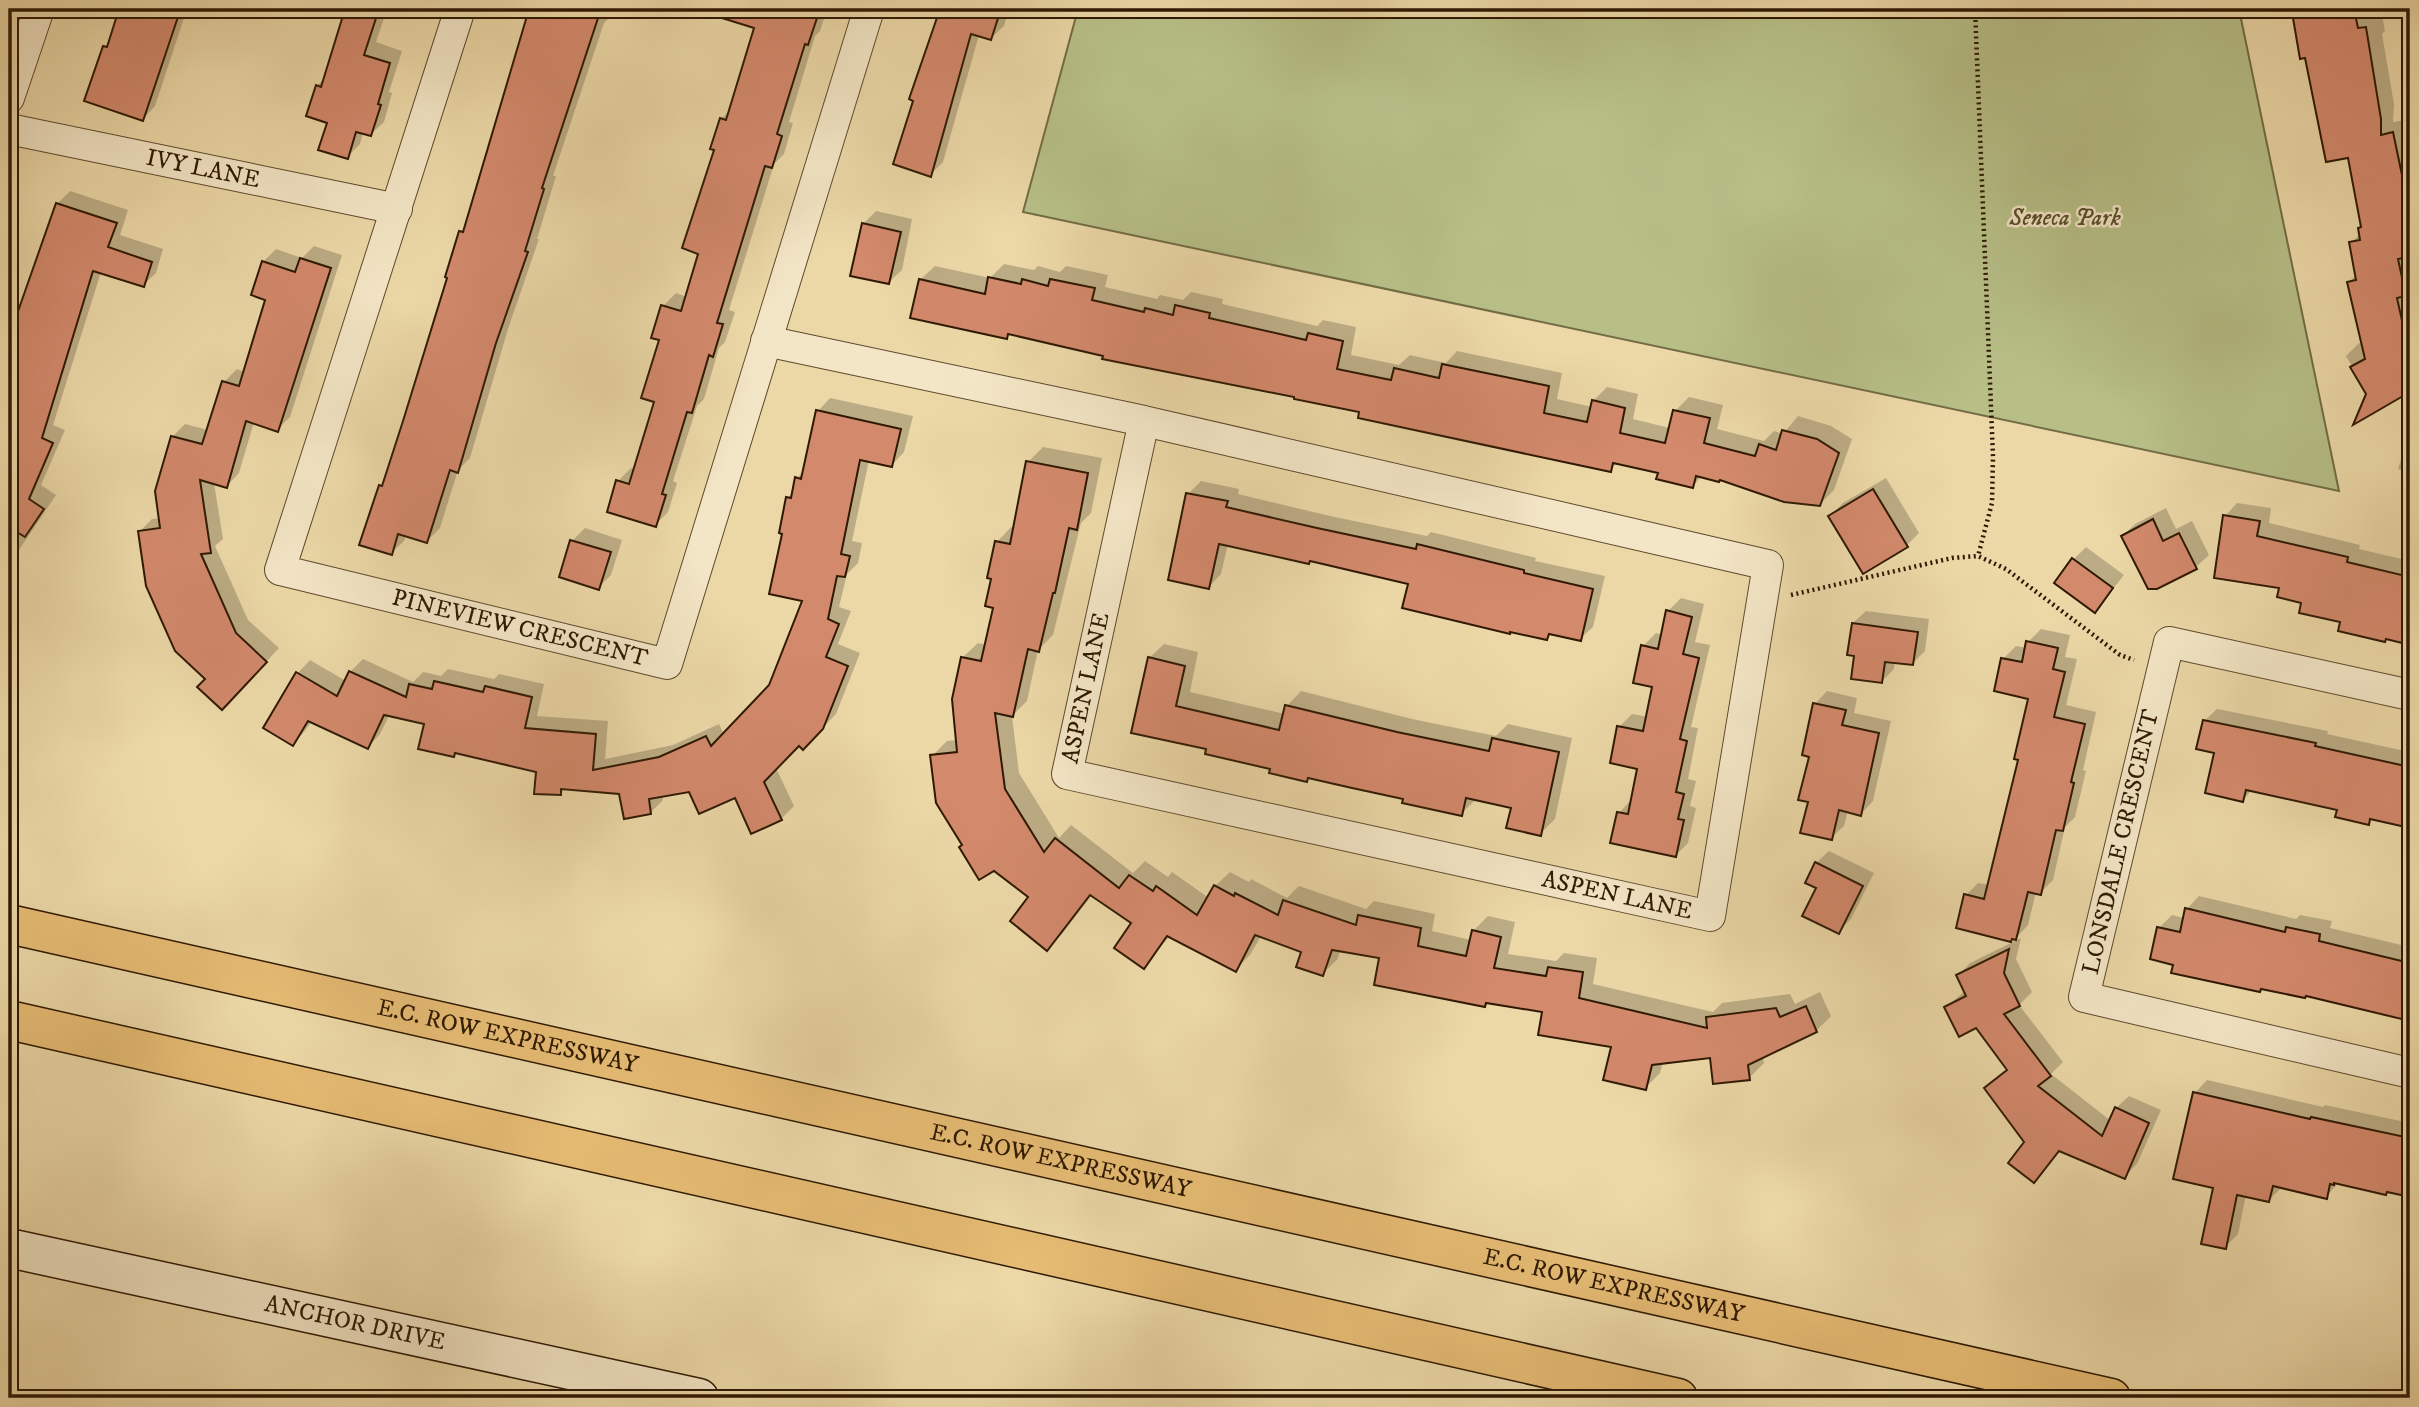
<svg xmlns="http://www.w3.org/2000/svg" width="2419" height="1407" font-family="'IM FELL DW Pica',serif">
<rect width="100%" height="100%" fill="#ecd8a7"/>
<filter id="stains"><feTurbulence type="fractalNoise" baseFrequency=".00286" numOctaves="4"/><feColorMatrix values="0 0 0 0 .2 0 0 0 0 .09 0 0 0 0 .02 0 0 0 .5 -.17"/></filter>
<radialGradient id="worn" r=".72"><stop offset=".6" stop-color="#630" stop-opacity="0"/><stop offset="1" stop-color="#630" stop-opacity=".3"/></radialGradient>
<path fill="#b7bf87" stroke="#736c45" stroke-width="2" d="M1078,9H2239L2339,491L1023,212Z"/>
<g fill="#0003">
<path d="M121,9H187L155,106L143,119L105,47L111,41Z"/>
<path d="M347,9H407L399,17L386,12L376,42L402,51L389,92L392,93L384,122L371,134L363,132L360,144L347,157L329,122L317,86L325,78Z"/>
<path d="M530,9H612L609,18L604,23L553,176H556L537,239H539L508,329L470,458L458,470L440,528L427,541L406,535L404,541L391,553L380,486L386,479L450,277L461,232L467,225Z"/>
<path d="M751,9H827L820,31L815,36L789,122L793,123L784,154L774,164L729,310L735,312L725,342L719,348L704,399L697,406L673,481L677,483L668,512L655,525L618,481L631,468L635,470L656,401L663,306L676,293L687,297L701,253L721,119L731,109L756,27L746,24Z"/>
<path d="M941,9H1009L1004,26L991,38L979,35L943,162L930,175L916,100L911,98Z"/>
<path d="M2296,9H2381L2385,31L2382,34L2394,104L2393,122L2406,120L2410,138V357L2406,359L2410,360V390L2356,421L2368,394L2346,356L2359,343L2363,345L2349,282L2357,274L2351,243L2361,233L2362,226L2349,156L2307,56L2294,19L2297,16Z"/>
<path d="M70,191L128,210L120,235L163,249L156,273L143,285L101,272L53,425L65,430L41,485L56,495L17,553L9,561V406L14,395L9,393V343L57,204Z"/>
<path d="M876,211L912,219L902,270L889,282L863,224Z"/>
<path d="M314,246L342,255L290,417L277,430L254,422L239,473L227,486L214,483L223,539L215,546L248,620L279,648L235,695L207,679L139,532L152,519L161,518L172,437L185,424L208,430L224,382L237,369L245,372L268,299L263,262L276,249L302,258Z"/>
<path d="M1004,264L1034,270L1038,266L1060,272L1066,266L1108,275L1105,287L1157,299L1160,295L1183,300L1191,292L1223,299L1222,304L1317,326L1323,320L1356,327L1351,355L1399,365L1410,355L1446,363L1457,351L1562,373L1557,399L1592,407L1593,401L1607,387L1638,394L1633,419L1670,428L1675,411L1689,397L1723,405L1717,429L1764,441L1774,431L1783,434L1798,416L1831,426L1852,439L1834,490L1820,504L1720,479L1702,476L1693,486L1660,472L1617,463L1610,470L1362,411L1011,333L1007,337L920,280L935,266L990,278Z"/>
<path d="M830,398L913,416L904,452L892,465L869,460L852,541L862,543L858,563L847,574L839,607L851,611L838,644L860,653L836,714L803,748L799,743L776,768L794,806L781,819L735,795L690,790L662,795L663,800L651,812L620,792L566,788L560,794L538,771L457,752L454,755L426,723L390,714L380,734L368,747L312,721L305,731L293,744L266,728L298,673L310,660L346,681L350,672L363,659L413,682L423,672L441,676L448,669L494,679L499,674L544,684L537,716L608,721L605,759L673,745L719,724L724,735L771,686L805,600L784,533L788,498L794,491L797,478L805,470L818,411Z"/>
<path d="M2410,431V473L2398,469Z"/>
<path d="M1043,447L1102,458L1091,513L1081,523L1053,635L1038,650L1027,701L1012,716L1019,773L1059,838L1071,825L1133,873L1145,861L1168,877L1172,872L1209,898L1215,886L1230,872L1249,882L1251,879L1287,898L1299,886L1366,909L1374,901L1435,914L1432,931L1471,940L1473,931L1488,916L1515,922L1508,954L1556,961L1564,953L1597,958L1593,984L1713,1012L1722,1003L1790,994L1795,1004L1820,992L1831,1016L1816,1031L1763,1056L1764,1063L1749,1078L1712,1056L1663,1062L1660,1073L1645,1088L1613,1046L1544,1011L1489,1001L1485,1006L1381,957L1341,949L1337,960L1322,974L1304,951L1261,936L1250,955L1235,970L1170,936L1144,966L1134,923L1092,895L1062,934L1047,948L1031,897L964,845L932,756L947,741L958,740L954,699L963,657L978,643L986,645L995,606L997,542L1011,527L1015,528L1028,462Z"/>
<path d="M1886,478L1919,533L1906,546L1830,516L1843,503Z"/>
<path d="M1201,481L1239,489L1238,494L1330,516L1427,536L1431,532L1536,558L1535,561L1605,576L1593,627L1580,639L1552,633L1547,638L1410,582L1311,559L1228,544L1221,574L1209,587L1188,494Z"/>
<path d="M2237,503L2271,508L2269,523L2360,545L2359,549L2410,561V643L2388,638L2385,640L2303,602L2281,586L2225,516Z"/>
<path d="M2166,508L2176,529L2192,521L2209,555L2196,567L2157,588L2123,536L2135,524Z"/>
<path d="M585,528L622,540L611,575L598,588L572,541Z"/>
<path d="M2086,547L2124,575L2095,611L2074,559Z"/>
<path d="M1681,598L1704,604L1695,642L1710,645L1691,727L1698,728L1688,779L1696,781L1690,806L1696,808L1688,843L1676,855L1619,813L1631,800L1639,767L1619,727L1632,714L1648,717L1654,686L1643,646L1656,633L1663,635L1668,611Z"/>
<path d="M1866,611L1929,619L1925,651L1912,664L1895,661L1894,669L1881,682L1856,655L1853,623Z"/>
<path d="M2041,629L2070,635L2065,657L2077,659L2066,705L2096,712L2083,770L2086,771L2075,817L2065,827L2053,880L2040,893L2036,892L2028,925L2016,938L1966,895L1978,883L1989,885L2020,758L2030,697L2003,659L2016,646L2026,648L2028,642Z"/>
<path d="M1164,644L1198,652L1190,692L1285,714L1287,706L1301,691L1412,719L1496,736L1508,724L1572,738L1555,819L1540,834L1513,807L1476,799L1461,814L1405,798L1309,777L1306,780L1208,748L1133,732L1149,658Z"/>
<path d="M1827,691L1857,698L1854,713L1891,721L1873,801L1861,814L1848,810L1844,826L1831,838L1810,801L1815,704Z"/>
<path d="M2217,709L2328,731L2327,734L2405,751L2410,748V826L2373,818L2368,823L2339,808L2253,789L2243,800L2216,751L2204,721Z"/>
<path d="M1829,851L1874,873L1851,919L1838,932L1816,863Z"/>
<path d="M2199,896L2296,919L2300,915L2332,921L2330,928L2410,947V1018L2175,963L2159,928L2172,915L2184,918L2187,909Z"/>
<path d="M2021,938L2016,959L2032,992L2019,1005L2063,1062L2051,1074L2111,1121L2116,1108L2129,1096L2161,1110L2137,1164L2124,1177L2061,1150L2033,1181L2026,1142L1986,1088L2008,1068L1977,1026L1946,1007L1965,991L1958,976L1970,963Z"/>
<path d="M2207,1080L2323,1107L2325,1105L2410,1123V1195L2339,1182L2326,1197L2282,1187L2269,1200L2246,1195L2238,1234L2225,1247L2215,1187L2195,1093Z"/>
</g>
<g fill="#d3896c" stroke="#2f1903" stroke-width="2">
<path d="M119,9H162L179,14L143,121L84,101L103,46L107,47Z"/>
<path d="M345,9H379L364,55L390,63L378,104L381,105L371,136L356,132L348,159L318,150L327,123L306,116L316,85L321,87Z"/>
<path d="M529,9H601L542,188L544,189L525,251L528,252L496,343L458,473L450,470L427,543L398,534L392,555L359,545L379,485L382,486L403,421L447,278L445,277L459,231L463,232Z"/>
<path d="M709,9H805L819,12L808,45L805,44L777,134L782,136L772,168L765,166L717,323L723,324L713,357L709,355L692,413L687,412L662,494L666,495L656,527L607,512L616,480L629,484L654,402L641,398L659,340L651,338L661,305L681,311L698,254L682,248L714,150L710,149L720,118L726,120L754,28L709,14Z"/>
<path d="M940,9H1001L991,40L971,34L931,177L893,164L913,101L909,99Z"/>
<path d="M2343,9H2354L2358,28L2366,27L2381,119V135L2393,132L2402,175L2410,173V257L2398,259L2406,296L2397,298L2405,334L2410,335V392L2353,425L2366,394L2350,367L2365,359L2347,282L2356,280L2349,242L2360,240L2358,228L2361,227L2348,158L2326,162L2305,58L2300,59L2293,18Z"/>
<path d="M56,203L117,223L108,247L152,262L144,287L93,271L42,438L53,443L29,499L44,509L25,537L15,531L9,546V337Z"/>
<path d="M862,223L901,232L889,284L850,276Z"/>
<path d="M300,258L331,268L278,432L246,421L227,488L200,480L211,553L201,554L236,633L267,662L222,710L197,687L205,679L175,651L146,586L138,531L160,528L155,491L171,436L202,444L222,381L239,386L265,300L251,295L262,261L295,272Z"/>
<path d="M988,277L1021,284L1022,279L1048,286L1050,279L1095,288L1092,300L1144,312L1145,308L1173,315L1175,305L1210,313L1209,318L1306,340L1308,333L1343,341L1337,369L1391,380L1394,368L1439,378L1442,364L1549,386L1544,413L1587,422L1592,400L1625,408L1620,433L1665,443L1673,410L1710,418L1704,443L1755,456L1759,444L1776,450L1782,430L1817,439L1839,453L1820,506L1784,502L1720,480L1719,482L1696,476L1693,488L1656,479L1658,473L1613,463L1611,472L1358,418L1359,412L1294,399V397L1102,359L1103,356L1008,334L1007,339L910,318L919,279L985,294Z"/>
<path d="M816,410L901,429L892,467L860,460L841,554L850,556L845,577L837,576L828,619L839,624L826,657L848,666L823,729L803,750L799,746L764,782L782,820L751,834L735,798L699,814L689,792L649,799L651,814L624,819L619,794L561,789V795L534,794L536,772L455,753L454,757L418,749L424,724L384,715L368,749L308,721L293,746L263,728L296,672L337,696L349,671L406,697L409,684L432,689L434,681L483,692L485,686L532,697L525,728L596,734L593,770L659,757L706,736L711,746L769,685L802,601L769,594L782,534L779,533L786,497L791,498L795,477L801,479Z"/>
<path d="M1026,461L1088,473L1077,530L1069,528L1055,593H1053L1039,652L1028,649L1013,717L995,713L1005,789L1044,852L1055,838L1119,888L1129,875L1153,891L1156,886L1197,915L1214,885L1234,896L1235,893L1278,915L1283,900L1356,925L1358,915L1421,928L1418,946L1466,956L1472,930L1501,937L1494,968L1546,976L1548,967L1583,972L1579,998L1707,1028L1706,1017L1776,1008L1780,1017L1806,1006L1817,1032L1748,1065L1750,1080L1713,1084L1710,1058L1652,1065L1646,1090L1603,1080L1611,1047L1538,1035L1542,1012L1486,1003L1485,1007L1374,985L1379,958L1332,950L1323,976L1296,967L1301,952L1255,935L1236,972L1167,936L1144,969L1114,948L1131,923L1090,895L1047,951L1010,921L1028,897L994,871L979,880L959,847L962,845L936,803L930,755L957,752L952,699L961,657L981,661L993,608L985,606L991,579L987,578L995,541L1010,544Z"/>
<path d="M1873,489L1908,547L1863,574L1828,516Z"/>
<path d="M1186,493L1228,501L1226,507L1317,528L1416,549L1417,544L1524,570V573L1593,589L1581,641L1549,634L1547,640L1510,632V634L1402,608L1408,584L1310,561L1309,564L1219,544L1209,589L1168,580Z"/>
<path d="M2223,515L2260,521L2257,536L2348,557L2347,562L2410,577V645L2386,639L2385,642L2338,631L2340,622L2299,613L2301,603L2277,597L2279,588L2214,578Z"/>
<path d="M2153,519L2163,541L2179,533L2197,569L2157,589H2148L2121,536Z"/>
<path d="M570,540L611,552L599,590L559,577Z"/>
<path d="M2072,558L2113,588L2095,613L2054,583Z"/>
<path d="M1666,610L1692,617L1683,654L1699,658L1680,739L1687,741L1676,792L1684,794L1678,819L1684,820L1676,857L1610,843L1617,812L1628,814L1637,769L1610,763L1617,726L1643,731L1652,687L1633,683L1641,645L1658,649Z"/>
<path d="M1852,623L1918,632L1913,665L1885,662L1882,683L1851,679L1854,656L1847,655Z"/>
<path d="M2026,641L2058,648L2053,669L2065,672L2054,717L2085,724L2071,782L2074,783L2063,831L2056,830L2041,895L2028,892L2016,940L2012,939L2011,942L1956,928L1964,894L1984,899L2018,760L2014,759L2028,699L1994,691L2001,658L2022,662Z"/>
<path d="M1148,657L1185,666L1176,706L1279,730L1285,705L1397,732L1489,751L1492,738L1559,752L1541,836L1506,828L1511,808L1466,798L1462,816L1402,803L1403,799L1352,788L1308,778L1307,782L1269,773L1270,769L1205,754L1206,749L1131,733Z"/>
<path d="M1813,703L1846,710L1842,725L1879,733L1861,816L1839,810L1832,840L1800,833L1808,802L1798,800L1809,757L1802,755Z"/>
<path d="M2203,720L2316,743L2315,746L2410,767V828L2370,819L2369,825L2335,817L2337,810L2246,790L2243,802L2205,793L2214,753L2196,749Z"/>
<path d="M1815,862L1863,886L1839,934L1802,916L1816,888L1805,883Z"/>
<path d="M2185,908L2285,932L2286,927L2320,934L2319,941L2410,963V1021L2306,996L2305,998L2261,989L2260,992L2171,973L2173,965L2150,959L2157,927L2180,932Z"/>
<path d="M2009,949L2004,973L2020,1006L2004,1014L2051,1076L2038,1086L2102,1136L2115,1107L2149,1123L2125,1179L2059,1151L2034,1183L2008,1163L2024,1142L1984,1088L2007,1070L1976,1028L1959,1037L1944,1007L1966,996L1956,975Z"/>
<path d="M2193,1092L2310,1119L2311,1117L2410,1138V1197L2387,1192L2386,1195L2334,1183V1185L2330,1184L2327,1199L2273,1186L2269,1202L2237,1195L2226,1249L2201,1244L2213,1188L2173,1179Z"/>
</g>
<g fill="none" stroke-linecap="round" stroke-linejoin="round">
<defs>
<g id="street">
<path id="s1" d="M460,9L280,570L667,664L869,9"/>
<path d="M9,98L39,9"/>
<path id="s2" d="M9,129L397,209"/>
<path id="s3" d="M766,341L1144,421L1067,774L1710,916L1768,565L1144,421"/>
<path d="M2410,695L2169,642L2084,997L2410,1073"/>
</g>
<g id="secondary">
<path id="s4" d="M9,1248L699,1398"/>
</g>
<g id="highway">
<path id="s5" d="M9,924L2111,1398"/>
<path d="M9,1020L1678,1398"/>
</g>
</defs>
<use href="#street" stroke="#5e492c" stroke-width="32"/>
<use href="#secondary" stroke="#2f1903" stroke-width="41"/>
<use href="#highway" stroke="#2f1903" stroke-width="41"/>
<g stroke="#2f1903" stroke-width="4.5" stroke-dasharray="2 3.5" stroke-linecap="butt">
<path d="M1975,9L1993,457L1992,503L1978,556"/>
<path d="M1791,595L1952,558L1978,556L2006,569L2120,655L2134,660"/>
</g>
<use href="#street" stroke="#f3e6c6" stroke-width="30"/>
<use href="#secondary" stroke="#f3e6c6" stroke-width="38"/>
<use href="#highway" stroke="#e6bc74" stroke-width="38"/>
</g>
<g text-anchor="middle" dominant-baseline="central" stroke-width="5" stroke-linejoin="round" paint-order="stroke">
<g font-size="24" fill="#2f1903" stroke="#f3e6c6">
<text stroke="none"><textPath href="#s2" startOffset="198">IVY LANE</textPath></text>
<text stroke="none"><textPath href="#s1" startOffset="836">PINEVIEW CRESCENT</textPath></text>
<text transform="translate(1086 688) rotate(-78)">ASPEN LANE</text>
<text transform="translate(2121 842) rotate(-77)">LONSDALE CRESCENT</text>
<text stroke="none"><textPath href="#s3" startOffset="1311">ASPEN LANE</textPath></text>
<text stroke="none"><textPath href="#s5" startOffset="511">E.C. ROW EXPRESSWAY</textPath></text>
<text stroke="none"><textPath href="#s5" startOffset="1078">E.C. ROW EXPRESSWAY</textPath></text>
<text stroke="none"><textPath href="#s5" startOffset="1645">E.C. ROW EXPRESSWAY</textPath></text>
<text stroke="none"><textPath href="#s4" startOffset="354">ANCHOR DRIVE</textPath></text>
</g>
<g font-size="24" font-style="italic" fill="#584b2b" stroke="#f3e6c6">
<text x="2065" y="218">Seneca Park</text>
</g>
</g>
<rect width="2419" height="1407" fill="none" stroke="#ecd8a7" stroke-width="35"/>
<rect x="10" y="10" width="2398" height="1386" fill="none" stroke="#2f1903" stroke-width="3.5"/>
<rect x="18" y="18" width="2384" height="1372" fill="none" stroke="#2f1903" stroke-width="2"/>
<rect width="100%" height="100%" filter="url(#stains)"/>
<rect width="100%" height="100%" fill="url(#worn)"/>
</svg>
